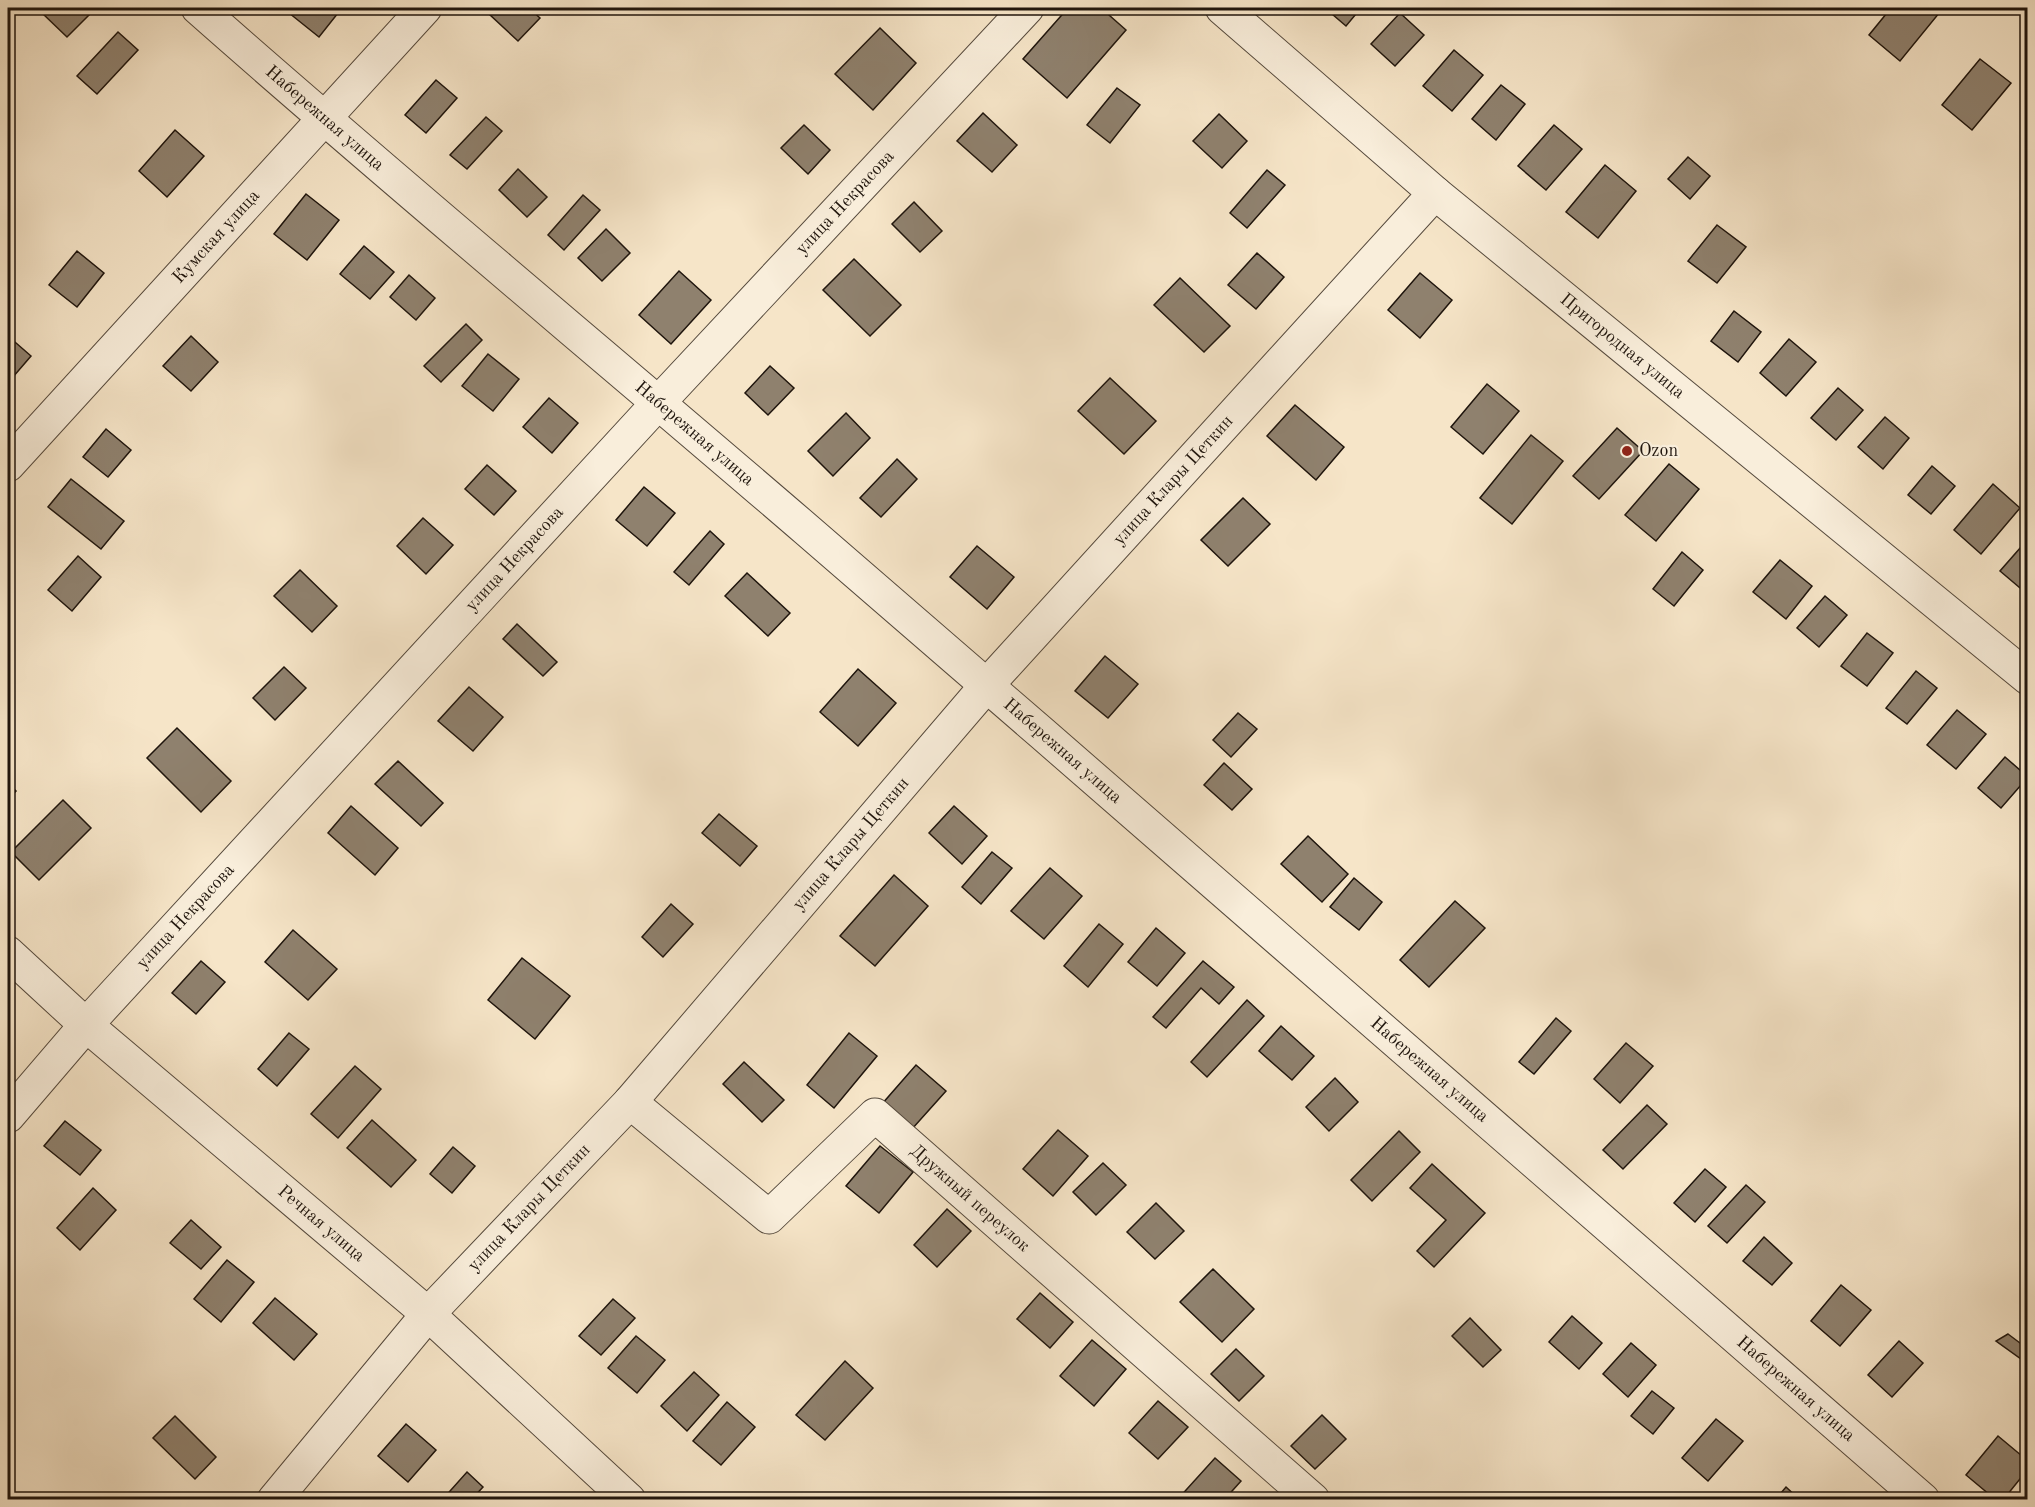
<svg xmlns="http://www.w3.org/2000/svg" width="2035" height="1507" font-family="'Old Standard TT',serif">
<rect width="100%" height="100%" fill="#f6e5c8"/>
<filter id="stains"><feTurbulence type="fractalNoise" baseFrequency=".00333" numOctaves="4"/><feColorMatrix values="0 0 0 0 .2 0 0 0 0 .09 0 0 0 0 .02 0 0 0 .5 -.17"/></filter>
<radialGradient id="worn" r=".72"><stop offset=".6" stop-color="#630" stop-opacity="0"/><stop offset="1" stop-color="#630" stop-opacity=".3"/></radialGradient>
<g fill="#8f816e" stroke="#1f150d" stroke-width="1.5">
<path d="M47,8H96L67,37L42,13Z"/>
<path d="M293,8H342L319,37L289,13Z"/>
<path d="M496,8H529L540,18L518,41L489,14Z"/>
<path d="M1068,8H1101L1126,30L1067,98L1023,59Z"/>
<path d="M1325,8H1361L1346,26Z"/>
<path d="M1891,8H1934L1940,12L1900,61L1869,35Z"/>
<path d="M1400,13L1424,35L1395,66L1371,44Z"/>
<path d="M880,28L916,63L873,110L835,74Z"/>
<path d="M118,32L138,50L97,94L77,76Z"/>
<path d="M1454,50L1483,75L1452,111L1423,86Z"/>
<path d="M1980,59L2011,83L1972,130L1942,105Z"/>
<path d="M436,80L457,98L426,133L405,115Z"/>
<path d="M1501,85L1525,104L1496,140L1472,119Z"/>
<path d="M1117,88L1140,105L1110,143L1087,125Z"/>
<path d="M983,113L1017,145L992,172L957,141Z"/>
<path d="M1219,114L1247,141L1222,168L1193,141Z"/>
<path d="M486,117L502,131L467,169L450,155Z"/>
<path d="M804,125L830,150L808,174L781,148Z"/>
<path d="M1554,125L1582,149L1546,190L1518,166Z"/>
<path d="M175,130L204,156L167,197L139,171Z"/>
<path d="M1688,157L1710,176L1690,199L1668,179Z"/>
<path d="M1605,165L1636,191L1598,238L1566,212Z"/>
<path d="M518,169L547,197L527,217L499,190Z"/>
<path d="M1267,170L1285,185L1247,228L1230,213Z"/>
<path d="M306,194L339,220L307,260L274,234Z"/>
<path d="M583,195L600,210L564,250L548,235Z"/>
<path d="M914,202L942,231L920,252L892,224Z"/>
<path d="M1717,225L1746,247L1717,283L1688,261Z"/>
<path d="M606,229L630,253L602,281L578,258Z"/>
<path d="M364,246L394,272L370,299L340,274Z"/>
<path d="M77,251L104,273L77,307L49,285Z"/>
<path d="M1257,253L1284,277L1256,309L1228,285Z"/>
<path d="M854,259L901,305L870,336L823,290Z"/>
<path d="M679,271L711,300L671,344L639,315Z"/>
<path d="M1420,273L1452,300L1420,338L1388,310Z"/>
<path d="M409,275L435,298L416,320L390,297Z"/>
<path d="M1180,278L1230,326L1204,352L1154,305Z"/>
<path d="M1734,311L1761,332L1738,362L1711,341Z"/>
<path d="M466,324L482,340L441,382L424,366Z"/>
<path d="M8,336L31,356L13,377L8,373Z"/>
<path d="M191,336L218,362L191,391L163,366Z"/>
<path d="M1789,339L1816,362L1786,396L1760,373Z"/>
<path d="M488,354L519,379L493,411L462,386Z"/>
<path d="M770,366L794,388L768,415L745,393Z"/>
<path d="M1110,378L1156,421L1124,454L1078,411Z"/>
<path d="M1487,384L1519,411L1483,454L1451,427Z"/>
<path d="M1838,388L1863,410L1836,440L1811,418Z"/>
<path d="M549,398L578,423L552,453L523,427Z"/>
<path d="M1295,405L1344,447L1316,480L1267,436Z"/>
<path d="M846,413L870,438L833,476L808,451Z"/>
<path d="M1885,417L1909,438L1883,469L1858,447Z"/>
<path d="M1617,428L1643,451L1599,499L1573,476Z"/>
<path d="M106,429L131,450L108,477L83,457Z"/>
<path d="M1531,435L1563,461L1512,524L1480,498Z"/>
<path d="M897,459L917,479L881,517L860,498Z"/>
<path d="M1669,464L1699,489L1656,541L1625,515Z"/>
<path d="M487,465L516,491L494,515L465,489Z"/>
<path d="M1932,466L1955,486L1931,514L1908,495Z"/>
<path d="M71,479L124,521L101,549L48,507Z"/>
<path d="M1993,484L2020,508L1981,554L1954,530Z"/>
<path d="M644,487L675,513L647,546L616,520Z"/>
<path d="M1243,498L1270,524L1228,566L1201,540Z"/>
<path d="M423,518L453,545L426,574L397,546Z"/>
<path d="M710,531L724,544L689,585L674,572Z"/>
<path d="M2028,539V591L2026,593L2000,571Z"/>
<path d="M977,546L1014,577L987,609L950,577Z"/>
<path d="M1682,552L1703,570L1674,606L1653,589Z"/>
<path d="M78,556L101,577L72,611L48,590Z"/>
<path d="M1780,560L1812,586L1786,619L1753,592Z"/>
<path d="M300,570L337,606L312,632L274,596Z"/>
<path d="M747,573L790,613L768,636L725,596Z"/>
<path d="M1825,596L1847,615L1819,647L1797,628Z"/>
<path d="M517,624L557,662L543,676L503,639Z"/>
<path d="M1867,633L1893,653L1867,686L1841,666Z"/>
<path d="M1105,656L1138,684L1108,718L1075,691Z"/>
<path d="M284,667L306,688L275,720L253,698Z"/>
<path d="M858,669L896,703L858,746L820,712Z"/>
<path d="M1916,671L1937,688L1907,724L1886,708Z"/>
<path d="M469,687L503,717L473,751L438,721Z"/>
<path d="M1957,710L1986,734L1956,769L1927,745Z"/>
<path d="M1238,713L1257,729L1231,757L1213,740Z"/>
<path d="M177,728L231,781L201,812L147,758Z"/>
<path d="M2005,757L2028,777L2001,808L1978,788Z"/>
<path d="M398,761L443,803L421,826L375,784Z"/>
<path d="M1224,763L1252,789L1232,810L1204,785Z"/>
<path d="M8,783L16,791L8,800Z"/>
<path d="M63,800L91,828L39,880L11,852Z"/>
<path d="M351,806L398,848L375,875L328,833Z"/>
<path d="M954,806L987,836L962,864L929,833Z"/>
<path d="M719,814L757,846L740,866L702,833Z"/>
<path d="M1308,836L1348,874L1322,902L1281,864Z"/>
<path d="M992,852L1012,868L981,904L962,887Z"/>
<path d="M1050,868L1082,896L1044,939L1011,911Z"/>
<path d="M894,875L928,906L875,966L840,936Z"/>
<path d="M1354,878L1382,902L1359,930L1330,907Z"/>
<path d="M1455,901L1485,928L1429,987L1400,960Z"/>
<path d="M671,904L693,924L663,957L642,937Z"/>
<path d="M1099,924L1123,944L1088,987L1064,966Z"/>
<path d="M1156,928L1185,953L1157,986L1128,962Z"/>
<path d="M293,930L337,969L308,1000L265,962Z"/>
<path d="M522,958L570,996L535,1039L488,1000Z"/>
<path d="M201,961L225,982L196,1014L172,993Z"/>
<path d="M1203,961L1234,987L1219,1004L1201,988L1166,1028L1153,1017Z"/>
<path d="M1247,1000L1264,1016L1207,1077L1191,1062Z"/>
<path d="M1556,1018L1571,1031L1534,1074L1519,1062Z"/>
<path d="M1281,1026L1314,1056L1292,1080L1259,1051Z"/>
<path d="M289,1033L309,1049L277,1086L258,1069Z"/>
<path d="M849,1033L877,1056L834,1108L807,1085Z"/>
<path d="M1626,1043L1653,1066L1620,1103L1594,1079Z"/>
<path d="M744,1062L784,1100L762,1122L723,1084Z"/>
<path d="M916,1065L946,1091L912,1129L882,1104Z"/>
<path d="M355,1066L381,1089L338,1138L311,1114Z"/>
<path d="M1335,1078L1358,1102L1329,1131L1306,1107Z"/>
<path d="M1647,1105L1667,1124L1623,1169L1603,1150Z"/>
<path d="M372,1120L416,1160L391,1187L347,1148Z"/>
<path d="M65,1121L101,1150L80,1175L44,1146Z"/>
<path d="M1058,1130L1088,1156L1053,1196L1023,1169Z"/>
<path d="M1399,1131L1420,1152L1372,1201L1351,1180Z"/>
<path d="M880,1146L913,1172L879,1213L846,1186Z"/>
<path d="M453,1147L475,1166L452,1193L430,1174Z"/>
<path d="M1103,1163L1126,1185L1096,1215L1073,1192Z"/>
<path d="M1432,1164L1485,1213L1434,1267L1417,1251L1446,1220L1410,1188Z"/>
<path d="M1705,1169L1726,1187L1695,1222L1674,1203Z"/>
<path d="M1746,1185L1765,1202L1727,1243L1708,1226Z"/>
<path d="M93,1188L116,1210L80,1250L57,1228Z"/>
<path d="M1156,1203L1184,1231L1155,1259L1127,1232Z"/>
<path d="M947,1209L971,1231L937,1267L914,1245Z"/>
<path d="M191,1220L221,1247L201,1269L170,1243Z"/>
<path d="M1764,1237L1792,1263L1772,1285L1743,1261Z"/>
<path d="M227,1260L254,1282L221,1322L194,1299Z"/>
<path d="M1213,1269L1254,1309L1222,1342L1180,1302Z"/>
<path d="M1841,1285L1871,1310L1840,1346L1811,1321Z"/>
<path d="M1040,1293L1073,1322L1050,1348L1017,1319Z"/>
<path d="M275,1298L317,1334L294,1360L253,1323Z"/>
<path d="M613,1299L635,1318L601,1355L579,1336Z"/>
<path d="M1572,1316L1602,1343L1579,1369L1549,1342Z"/>
<path d="M1470,1318L1501,1350L1483,1367L1452,1336Z"/>
<path d="M2008,1334L2028,1349V1364L1996,1341Z"/>
<path d="M636,1336L665,1360L637,1393L608,1368Z"/>
<path d="M1092,1340L1126,1369L1094,1406L1060,1376Z"/>
<path d="M1899,1341L1923,1363L1892,1397L1868,1375Z"/>
<path d="M1631,1343L1656,1365L1628,1397L1603,1374Z"/>
<path d="M1236,1349L1264,1376L1239,1401L1211,1374Z"/>
<path d="M845,1361L873,1388L825,1440L796,1415Z"/>
<path d="M694,1372L719,1395L687,1431L661,1406Z"/>
<path d="M1652,1391L1674,1408L1653,1434L1631,1416Z"/>
<path d="M1158,1401L1188,1427L1158,1459L1129,1433Z"/>
<path d="M727,1402L755,1427L721,1465L693,1441Z"/>
<path d="M1322,1415L1346,1439L1315,1469L1291,1446Z"/>
<path d="M175,1416L216,1457L195,1479L153,1438Z"/>
<path d="M1716,1419L1743,1441L1708,1481L1682,1458Z"/>
<path d="M406,1424L436,1450L408,1482L378,1456Z"/>
<path d="M1998,1436L2028,1461V1469L2003,1500H1996L1966,1475Z"/>
<path d="M1215,1458L1241,1481L1224,1500H1177Z"/>
<path d="M467,1472L483,1487L471,1500H442Z"/>
<path d="M1786,1487L1800,1500H1775Z"/>
</g>
<g fill="none" stroke-linecap="round" stroke-linejoin="round">
<defs>
<g id="minor">
<path id="s1" d="M198,8C398,185 604,355 807,530C1180,852 1551,1176 1923,1500"/>
<path id="s2" d="M1222,8L1435,193L2028,678"/>
<path id="s3" d="M8,465L425,8"/>
<path id="s4" d="M8,953L86,1025L428,1314L629,1500"/>
<path id="s5" d="M630,1102L769,1217L875,1115L1313,1500"/>
<path id="s6" d="M8,1116L86,1025L659,402L1027,8"/>
<path id="s7" d="M274,1500L428,1314L630,1102L987,685L1435,193"/>
</g>
</defs>
<use href="#minor" stroke="#55493c" stroke-width="35"/>
<use href="#minor" stroke="#f9eedb" stroke-width="33"/>
</g>
<circle fill="#8f2418" stroke="#f9eedb" stroke-width="2" cx="1627" cy="451" r="6"/>
<g text-anchor="middle" dominant-baseline="central" stroke-width="4.5" stroke-linejoin="round" paint-order="stroke">
<g font-size="18" fill="#1f150d" stroke="#f9eedb">
<text stroke="none"><textPath href="#s1" startOffset="168">Набережная улица</textPath></text>
<text stroke="none"><textPath href="#s6" startOffset="1239">улица Некрасова</textPath></text>
<text stroke="none"><textPath href="#s3" startOffset="309">Кумская улица</textPath></text>
<text stroke="none"><textPath href="#s2" startOffset="524">Пригородная улица</textPath></text>
<text stroke="none"><textPath href="#s1" startOffset="654">Набережная улица</textPath></text>
<text stroke="none"><textPath href="#s7" startOffset="1360">улица Клары Цеткин</textPath></text>
<text stroke="none"><textPath href="#s6" startOffset="753">улица Некрасова</textPath></text>
<text stroke="none"><textPath href="#s1" startOffset="1140">Набережная улица</textPath></text>
<text stroke="none"><textPath href="#s7" startOffset="874">улица Клары Цеткин</textPath></text>
<text stroke="none"><textPath href="#s6" startOffset="267">улица Некрасова</textPath></text>
<text stroke="none"><textPath href="#s1" startOffset="1626">Набережная улица</textPath></text>
<text stroke="none"><textPath href="#s5" startOffset="454">Дружный переулок</textPath></text>
<text stroke="none"><textPath href="#s7" startOffset="388">улица Клары Цеткин</textPath></text>
<text stroke="none"><textPath href="#s4" startOffset="414">Речная улица</textPath></text>
<text stroke="none"><textPath href="#s1" startOffset="2112">Набережная улица</textPath></text>
</g>
<g font-size="18" fill="#1f150d" stroke="#f9eedb" text-anchor="start">
<text x="1639" y="451">Ozon</text>
</g>
</g>
<rect width="2035" height="1507" fill="none" stroke="#f6e5c8" stroke-width="30"/>
<rect x="9" y="9" width="2017" height="1489" fill="none" stroke="#1f150d" stroke-width="3"/>
<rect x="15" y="15" width="2005" height="1477" fill="none" stroke="#1f150d" stroke-width="1.5"/>
<rect width="100%" height="100%" filter="url(#stains)"/>
<rect width="100%" height="100%" fill="url(#worn)"/>
</svg>
